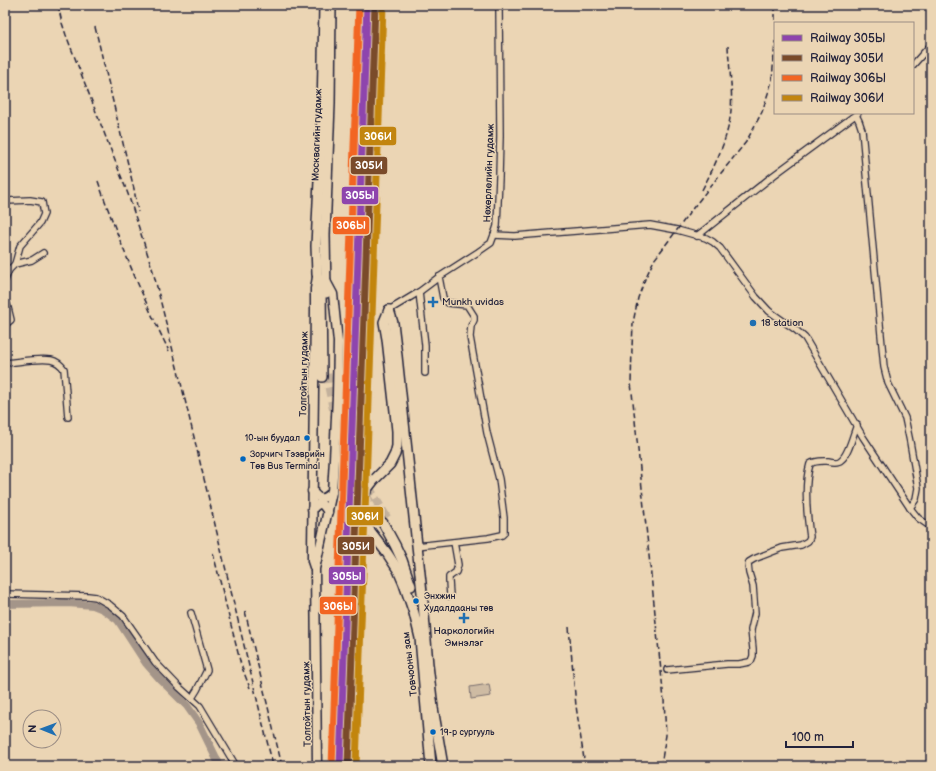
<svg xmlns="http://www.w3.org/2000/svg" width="936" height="771" font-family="'Balsamiq Sans',sans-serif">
<rect width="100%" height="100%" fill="#ebd5b4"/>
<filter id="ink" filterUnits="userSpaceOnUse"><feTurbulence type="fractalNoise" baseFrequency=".025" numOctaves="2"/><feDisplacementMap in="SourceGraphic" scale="8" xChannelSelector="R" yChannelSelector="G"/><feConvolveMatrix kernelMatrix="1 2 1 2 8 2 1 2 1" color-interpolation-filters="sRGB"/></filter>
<g filter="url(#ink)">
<path fill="#cebba3" stroke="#786e6f" d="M489,684L491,696L471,699L470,687Z"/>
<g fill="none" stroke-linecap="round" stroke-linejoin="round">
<path stroke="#a49589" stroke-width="8" d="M5,604L68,603L93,605L103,609L118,620L146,663L161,680L187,706L199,723L220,766"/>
<g stroke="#c3b19c" stroke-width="9" stroke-dasharray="9 4.5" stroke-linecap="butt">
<path d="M327,374L329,387L334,412L340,432L349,454L388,520"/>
<path d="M340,448L351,472L375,510"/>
</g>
<defs>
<g id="minor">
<path d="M913,65L928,48L931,46"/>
<path d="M856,115L859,121L862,130L884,367L888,383L905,418L910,442L918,488L916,499L910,508"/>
<path d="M5,202L7,201L30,200L42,202L44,214L40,223L20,246L15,264"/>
<path d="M494,235L515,236L650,225L677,230L706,238L713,242L720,248L756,297L769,311L796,330L805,338L863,437L910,508L918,518L931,527"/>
<path d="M697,236L774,175L858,113"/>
<path d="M5,280L9,270L15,264L32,260L43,253"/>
<path d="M419,292L425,345V373"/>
<path d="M5,302L7,304L11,320L5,325"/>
<path d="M389,310L419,292L439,277L478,252L491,243L494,235L497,226L499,177L500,136L499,5"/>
<path d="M5,363C19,362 37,358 51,360C56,361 61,365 64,369L68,417"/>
<path d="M417,546L488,538L502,535L504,533V518L499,479L487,433L470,337L471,326L474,320V316L467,305L448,303L443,298L439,277"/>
<path d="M5,594L88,596L96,597L110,605L123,616L155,662L179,687L200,706L236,766"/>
<path d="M450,596L449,581V577L456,572L458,565L454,542"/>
<path d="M191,613L207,670L197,690L192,698"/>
<path d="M667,670L727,664H739L749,662L751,661L753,656V649L751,630L755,613L753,586L749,573L748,564L749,562L754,559L782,548L801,545L808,541L810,537C807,516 804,484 810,464C816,460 822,461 828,461C832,462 838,463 841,460C849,454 853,434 857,425"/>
</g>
<g id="secondary">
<path d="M312,491C320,501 323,500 332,492"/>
<path d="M312,509C321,501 322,503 328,512"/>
<path d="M314,567L312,561V550L315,310V289L317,277"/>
<path d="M317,766L315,569L332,492L334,459L337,396L338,342L333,294L326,281"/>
</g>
<g id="trunk">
<path d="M326,293L325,235L330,104L331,5"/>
<path d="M389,310L384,322L387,339L395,411L397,431V446L395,454L390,464L374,480L367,489L363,500L362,511L364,519L367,527L387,553L398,570L404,584L414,613L420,638L431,766"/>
<path d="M389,310L393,323L397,356L423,602L428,665L433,708L443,766"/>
<path d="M322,377L321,289L317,274L316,246L322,115L324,5"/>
<path d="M383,523L395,545L402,560L411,586"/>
</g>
</defs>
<use href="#minor" stroke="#22223b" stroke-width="8"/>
<use href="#secondary" stroke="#22223b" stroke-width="11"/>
<use href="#trunk" stroke="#22223b" stroke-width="12"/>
<use href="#minor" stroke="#ebd5b4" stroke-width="5.5"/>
<use href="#secondary" stroke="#ebd5b4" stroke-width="8"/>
<use href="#trunk" stroke="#ebd5b4" stroke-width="9"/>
<g stroke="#22223b" stroke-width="1.5" stroke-dasharray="6 3" stroke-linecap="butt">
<path d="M58,5L62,23L66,35L128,194L153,271L180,379L273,766"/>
<path d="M775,5V23"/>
<path d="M95,27L134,189L138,212"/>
<path d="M98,181C118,239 142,296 169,351"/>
<path d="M702,190C714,167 726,143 730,118C734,94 729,69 728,46"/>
<path d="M213,553L241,665L250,688"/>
<path d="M245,611L282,766"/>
<path d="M569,627L576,706L585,766"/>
<path d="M903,764L931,765"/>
<path d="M660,766L662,759L666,735L664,700L634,411L631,383L632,348L633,323L638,298L645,279L654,260L677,230L693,208L746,142L762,112L772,81L775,41"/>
</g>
<defs>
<path id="rail-1" d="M340,766L367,5"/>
<path id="rail-2" d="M348,766L375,5"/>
<path id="rail-3" d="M332,766L359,5"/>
<path id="rail-4" d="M356,766L383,6"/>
</defs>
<use href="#rail-1" stroke="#ebd5b4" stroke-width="10"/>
<use href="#rail-2" stroke="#ebd5b4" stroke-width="10"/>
<use href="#rail-3" stroke="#ebd5b4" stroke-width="10"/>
<use href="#rail-4" stroke="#ebd5b4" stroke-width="10"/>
<use href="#rail-1" stroke="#8e44ad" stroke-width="7"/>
<use href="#rail-2" stroke="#7a4b2a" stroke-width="7"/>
<use href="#rail-3" stroke="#f26522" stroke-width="7"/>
<use href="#rail-4" stroke="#c2850f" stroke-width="7"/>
</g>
</g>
<g fill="#1f6fb2" stroke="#ebd5b4" stroke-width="1.5">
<path d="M431 296h4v4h4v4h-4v4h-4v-4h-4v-4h4z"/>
<circle cx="753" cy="323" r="4"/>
<path d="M462 612h4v4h4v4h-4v4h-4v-4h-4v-4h4z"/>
</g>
<g fill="#0065bd" stroke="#ebd5b4" stroke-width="1.5">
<circle cx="307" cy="438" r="3.5"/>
<circle cx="243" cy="459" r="3.5"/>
<circle cx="416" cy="601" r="3.5"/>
<circle cx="433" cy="732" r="3.5"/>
</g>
<g text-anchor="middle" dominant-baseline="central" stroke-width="3" stroke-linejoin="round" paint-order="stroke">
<g font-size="9" fill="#22223b" stroke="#ebd5b4" text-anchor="start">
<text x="300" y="438" text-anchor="end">10-ын буудал</text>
<text x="250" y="454">Зорчигч Тээврийн<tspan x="250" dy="12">Төв Bus Terminal</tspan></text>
<text x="424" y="596">Энхжин<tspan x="424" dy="12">Худалдааны төв</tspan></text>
<text x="440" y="732">19-р сургууль</text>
</g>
<g font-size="10" fill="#22223b" stroke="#ebd5b4">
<text transform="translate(317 135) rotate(-88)">Москвагийн гудамж</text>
<text transform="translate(489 173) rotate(-88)">Нөхөрлөлийн гудамж</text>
<text transform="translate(304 374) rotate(-89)">Толгойтын гудамж</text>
<text transform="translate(410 664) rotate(-97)">Товчооны зам</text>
<text transform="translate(307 704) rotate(-91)">Толгойтын гудамж</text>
</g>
<g font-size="10" fill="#22223b" stroke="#ebd5b4" text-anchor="start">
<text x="442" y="302">Munkh uvidas</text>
<text x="761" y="323">18 station</text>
<text x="464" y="631" text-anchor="middle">Наркологийн<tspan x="464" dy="12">Эмнэлэг</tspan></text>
</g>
</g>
<g stroke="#ebd5b4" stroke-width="1.5">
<rect x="359" y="126" width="38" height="20" rx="4" fill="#c2850f"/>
<rect x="350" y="156" width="38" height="19" rx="4" fill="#7a4b2a"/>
<rect x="341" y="186" width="38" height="19" rx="4" fill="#8e44ad"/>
<rect x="332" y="216" width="38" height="19" rx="4" fill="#f26522"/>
<rect x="346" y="506" width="38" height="20" rx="4" fill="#c2850f"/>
<rect x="337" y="536" width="38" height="19" rx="4" fill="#7a4b2a"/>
<rect x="328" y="566" width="38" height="19" rx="4" fill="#8e44ad"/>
<rect x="319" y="596" width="38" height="19" rx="4" fill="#f26522"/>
</g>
<g font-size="11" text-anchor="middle" font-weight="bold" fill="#fff">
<text x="378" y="140">306И</text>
<text x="369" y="169">305И</text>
<text x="360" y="199">305Ы</text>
<text x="351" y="229">306Ы</text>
<text x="365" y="520">306И</text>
<text x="356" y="550">305И</text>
<text x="347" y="580">305Ы</text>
<text x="338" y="610">306Ы</text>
</g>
<rect width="936" height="771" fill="none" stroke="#ebd5b4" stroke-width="20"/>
<rect x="10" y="10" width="916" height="751" fill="none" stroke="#22223b" stroke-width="1.5" filter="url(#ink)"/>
<rect x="774" y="22" width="140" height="92" fill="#ebd5b4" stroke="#9b8d84"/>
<rect x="782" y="35" width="20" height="6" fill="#8e44ad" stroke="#9b8d84"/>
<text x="810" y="42" font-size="12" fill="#22223b">Railway 305Ы</text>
<rect x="782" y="55" width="20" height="6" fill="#7a4b2a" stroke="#9b8d84"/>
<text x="810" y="62" font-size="12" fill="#22223b">Railway 305И</text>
<rect x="782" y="75" width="20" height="6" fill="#f26522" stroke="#9b8d84"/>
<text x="810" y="82" font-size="12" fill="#22223b">Railway 306Ы</text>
<rect x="782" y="95" width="20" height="6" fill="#c2850f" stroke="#9b8d84"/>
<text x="810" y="102" font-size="12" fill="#22223b">Railway 306И</text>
<g transform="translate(42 729) rotate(271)"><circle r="19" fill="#ebd5b4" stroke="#9b8d84"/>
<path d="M0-3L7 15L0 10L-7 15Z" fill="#1f6fb2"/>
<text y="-6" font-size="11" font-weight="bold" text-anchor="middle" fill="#22223b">N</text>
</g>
<path d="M786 741v6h67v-6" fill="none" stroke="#22223b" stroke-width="2"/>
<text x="792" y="741" font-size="12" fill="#22223b" stroke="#ebd5b4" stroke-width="3" paint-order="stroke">100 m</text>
</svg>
